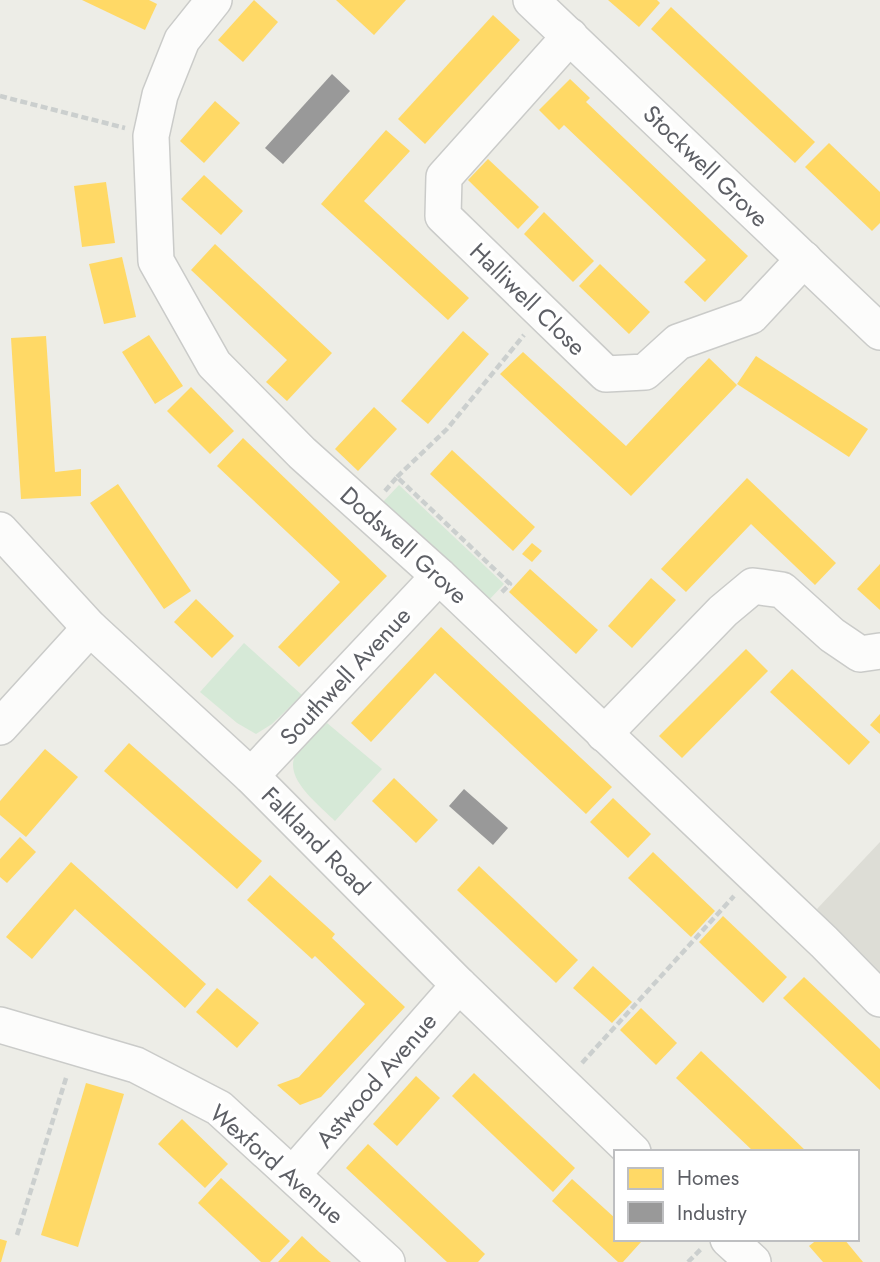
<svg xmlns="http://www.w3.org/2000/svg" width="880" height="1262" font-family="Jost,sans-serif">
<rect width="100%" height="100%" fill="#edede7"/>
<path fill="#ddddd6" d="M880,842V979L817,909Z"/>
<g fill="#d6e9d7">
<path d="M399,485L504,584L487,602L382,503Z"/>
<path d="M244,643L302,695L272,724L256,734L237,723L200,692Z"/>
<path d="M327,723L382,769L335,821C321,806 282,778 296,754C302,743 318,732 327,723Z"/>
</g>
<g fill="#ffd966">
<path d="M82,0H149L157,4L145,30Z"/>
<path d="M254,0L278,22L243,62L218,40Z"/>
<path d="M336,0H406L374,35Z"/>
<path d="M608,0H657L660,3L639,27Z"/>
<path d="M671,7L815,142L795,163L651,29Z"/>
<path d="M493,15L520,40L425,144L398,119Z"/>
<path d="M570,79L590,98L586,102L748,256L705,302L684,282L706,260L564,125L559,130L539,110Z"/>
<path d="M215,101L240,123L204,163L180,141Z"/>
<path d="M386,130L410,151L364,201L469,298L448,320L321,204Z"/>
<path d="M829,143L880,192V223L872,231L805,167Z"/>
<path d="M488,159L539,207L518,229L468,180Z"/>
<path d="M204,175L243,211L221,235L181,199Z"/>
<path d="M106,182L115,243L82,247L74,186Z"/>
<path d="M544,212L594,261L573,282L524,234Z"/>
<path d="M215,244L332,353L287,401L266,382L287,360L191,270Z"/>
<path d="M122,257L136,317L104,324L89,264Z"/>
<path d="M600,264L650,312L629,334L579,286Z"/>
<path d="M463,331L489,354L428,424L401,401Z"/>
<path d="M149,335L183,386L155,404L122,352Z"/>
<path d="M46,336L55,472L81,469V496L21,499L11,338Z"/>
<path d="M523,352L626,446L709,358L737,385L631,496L500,374Z"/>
<path d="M756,356L868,429L849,457L737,384Z"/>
<path d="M191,387L234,431L210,454L167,411Z"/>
<path d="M374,407L397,429L358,471L335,449Z"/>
<path d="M243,438L387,576L299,667L278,647L340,582L217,466Z"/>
<path d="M452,450L535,527L513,551L430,474Z"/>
<path d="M747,478L836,563L815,585L751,524L686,592L661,569Z"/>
<path d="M118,484L191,591L164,609L90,503Z"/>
<path d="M532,543L542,551L532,562L522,554Z"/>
<path d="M880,564V610L857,589Z"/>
<path d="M530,569L598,630L576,654L509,592Z"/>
<path d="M651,578L676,600L632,648L608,626Z"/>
<path d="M196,599L234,636L212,658L174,622Z"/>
<path d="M441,627L612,787L586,814L435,673L371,742L351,723Z"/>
<path d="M746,649L768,671L682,758L659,736Z"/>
<path d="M792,669L870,742L849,765L770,692Z"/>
<path d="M880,714V734L870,725Z"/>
<path d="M129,743L262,861L237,889L104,771Z"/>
<path d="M45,749L78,777L26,837L0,815V801Z"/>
<path d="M394,778L438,820L416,843L372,801Z"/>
<path d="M613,798L651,834L628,858L590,822Z"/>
<path d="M20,837L36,852L7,883L0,877V859Z"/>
<path d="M653,852L715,911L691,937L628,878Z"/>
<path d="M71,862L206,984L185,1008L75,909L32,959L6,937Z"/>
<path d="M479,866L578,960L556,983L457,890Z"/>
<path d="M270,875L335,934L332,938L405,1007L321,1097L300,1105L277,1085L299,1077L365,1004L315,956L312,959L247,900Z"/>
<path d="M723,916L787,977L763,1003L699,942Z"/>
<path d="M593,966L632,1002L612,1023L573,988Z"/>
<path d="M804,977L880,1049V1090L783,998Z"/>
<path d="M217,988L259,1023L237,1048L196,1012Z"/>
<path d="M641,1008L677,1043L656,1065L620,1030Z"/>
<path d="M701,1051L757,1104L807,1152H754L694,1095L676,1078Z"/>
<path d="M474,1073L575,1168L553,1192L452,1096Z"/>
<path d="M416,1076L440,1098L397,1146L373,1124Z"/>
<path d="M86,1083L124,1094L78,1247L41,1235Z"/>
<path d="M182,1119L228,1164L205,1188L158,1144Z"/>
<path d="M368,1144L485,1254L478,1262H447L346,1168Z"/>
<path d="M221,1178L290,1241L270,1262H261L198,1203Z"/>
<path d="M572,1179L616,1219V1239H638L641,1242L623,1262H618L552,1201Z"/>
<path d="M302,1236L319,1252L331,1262H278Z"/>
<path d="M0,1239L7,1241L1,1262H0Z"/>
<path d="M818,1239H844L863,1262H823L809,1246Z"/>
</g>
<g fill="#999">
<path d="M332,74L350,91L283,164L265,148Z"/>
<path d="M464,789L508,828L493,845L449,806Z"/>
</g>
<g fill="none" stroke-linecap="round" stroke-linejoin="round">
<defs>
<g id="minor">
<path d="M214,0L182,40L160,95L151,136L156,261L214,364L302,453L439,576L824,942L880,999"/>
<path d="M531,0L880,332"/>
<path d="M570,36L444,177L443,216L606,374L645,372L678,342L751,316L804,259"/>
<path d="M0,530L90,628L251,776L459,985L633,1152"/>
<path d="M0,727L90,628"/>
<path d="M604,734L723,611L753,586L782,590L832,635L860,654L880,651"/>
<path d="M251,776L439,576"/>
<path d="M0,1025L136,1065L219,1108L387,1262"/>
<path d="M293,1174L459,985"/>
<path d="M728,1239L753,1262"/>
</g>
</defs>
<use href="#minor" stroke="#cacbc9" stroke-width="38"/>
<g stroke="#cbcfce" stroke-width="4.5" stroke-dasharray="7 3.5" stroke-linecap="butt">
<path d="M0,96L125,128"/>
<path d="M397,477L447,429L524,335"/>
<path d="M385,491L397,477L510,584L500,594"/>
<path d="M582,1063L734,896"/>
<path d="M17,1235L67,1075"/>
<path d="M688,1262L702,1248"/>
</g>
<use href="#minor" stroke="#fcfcfb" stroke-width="35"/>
</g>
<g text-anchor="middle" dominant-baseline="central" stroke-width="7" stroke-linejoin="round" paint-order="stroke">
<g font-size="24" fill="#5d5f65" stroke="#fff">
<text transform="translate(706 166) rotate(44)">Stockwell Grove</text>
<text transform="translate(528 299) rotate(44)">Halliwell Close</text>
<text transform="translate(404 545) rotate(42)">Dodswell Grove</text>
<text transform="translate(345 676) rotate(-47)">Southwell Avenue</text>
<text transform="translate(316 841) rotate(45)">Falkland Road</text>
<text transform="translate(376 1080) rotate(-49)">Astwood Avenue</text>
<text transform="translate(277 1164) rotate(41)">Wexford Avenue</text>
</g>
</g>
<rect x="614" y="1150" width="245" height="91" fill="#ffffff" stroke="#bebfc1" stroke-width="2"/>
<rect x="628" y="1168" width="35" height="21" fill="#ffd966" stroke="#bebfc1" stroke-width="2"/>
<text x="677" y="1185" font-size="21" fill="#5d5f65">Homes</text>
<rect x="628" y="1202" width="35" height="21" fill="#999999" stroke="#bebfc1" stroke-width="2"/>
<text x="677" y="1220" font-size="21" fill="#5d5f65">Industry</text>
</svg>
